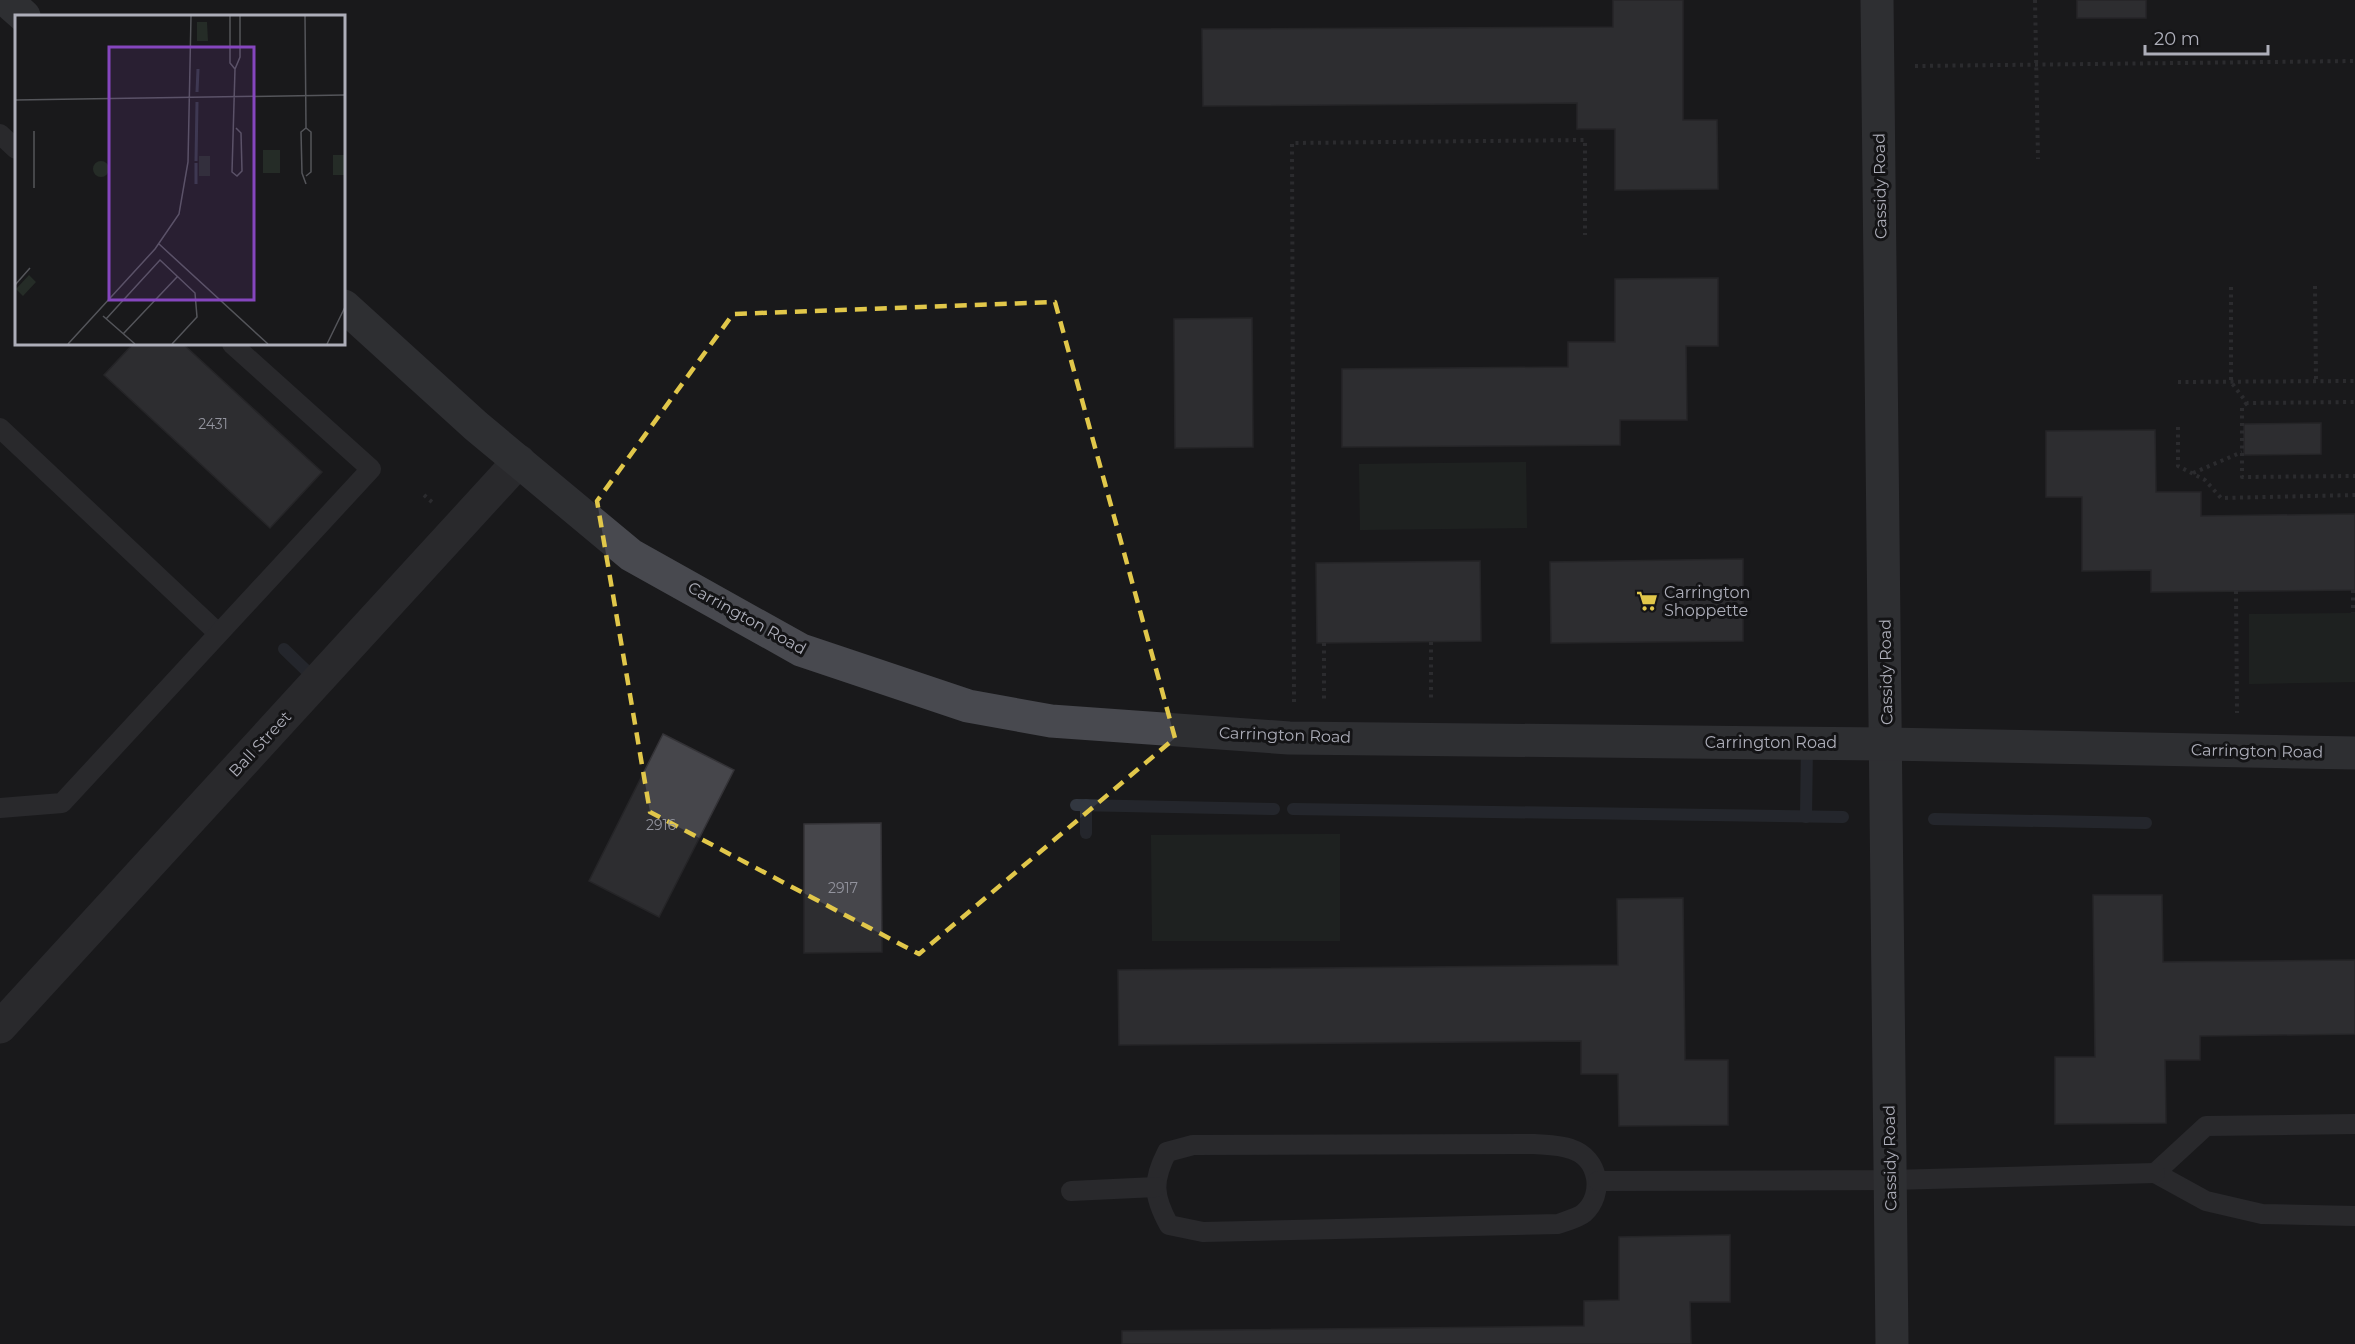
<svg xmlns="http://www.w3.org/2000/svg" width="2355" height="1344" font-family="Montserrat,sans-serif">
<rect width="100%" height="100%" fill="#19191b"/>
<g fill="#252c27">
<path d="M1526,462L1527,528L1360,530L1359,464Z"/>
<path d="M2355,613V682L2249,684V614Z"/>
<path d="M1340,834V941H1152L1151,835Z"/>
</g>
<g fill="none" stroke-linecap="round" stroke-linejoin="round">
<g stroke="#323740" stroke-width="12">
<path d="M284,649L315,679"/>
<path d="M1076,805L1274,809"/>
<path d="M1086,805V833"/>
<path d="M1293,809L1843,817"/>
<path d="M1806,817L1807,744"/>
<path d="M1934,819L2146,823"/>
</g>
</g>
<g fill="#46464b" stroke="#343337" stroke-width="1.5">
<path d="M1613,0H1683V120H1717L1718,189L1615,190V129H1577V103L1203,106L1202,29L1613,27Z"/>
<rect x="2077" y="0" width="69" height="18"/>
<path d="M1718,278V346H1686L1687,420H1620V445L1342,447V369L1568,367V342H1615V279Z"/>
<path d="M1252,318L1253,447L1175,448L1174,319Z"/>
<path d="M133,344H183L322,472L270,528L104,375Z"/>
<path d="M2321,423V454L2244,455V424Z"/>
<path d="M2155,430L2156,492H2201V516L2355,514V590L2151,592V570L2082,571V497H2046V431Z"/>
<path d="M1743,559V641L1551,643L1550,562Z"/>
<path d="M1480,561L1481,641L1317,643L1316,563Z"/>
<path d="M663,734L734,770L659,917L589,881Z"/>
<path d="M881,823L882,952L804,953V824Z"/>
<path d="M2093,895H2162L2163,962L2355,960V1034L2200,1036V1060H2165L2166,1123L2055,1124V1057H2095Z"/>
<path d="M1683,898L1685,1060H1728V1125L1619,1126L1618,1074H1581V1041L1119,1045L1118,970L1618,965L1617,899Z"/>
<path d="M1730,1235V1302H1690L1691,1344H1122V1331L1584,1326V1301L1619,1300V1237Z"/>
</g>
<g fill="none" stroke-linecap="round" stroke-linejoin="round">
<g stroke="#404146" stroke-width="4" stroke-dasharray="3 4.5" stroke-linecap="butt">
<path d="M2035,0L2038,159"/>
<path d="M1915,66L2355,61"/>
<path d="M2315,286L2316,381"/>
<path d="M2231,287V382L2247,403L2355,402"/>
<path d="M2178,382L2355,381"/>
<path d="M2247,403L2242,407V477L2355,476"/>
<path d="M2178,427V466L2205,480L2221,498L2355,495"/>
<path d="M2193,473L2242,452"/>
<path d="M424,495L432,502"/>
<path d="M2353,590V613"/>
<path d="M2236,591L2237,713"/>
<path d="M1431,642V701"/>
<path d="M1324,643V702"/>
<path d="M1294,702L1292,143L1585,140V235"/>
</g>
<g stroke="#3c3c41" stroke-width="20">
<path d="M0,134L16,149"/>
<path d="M0,428L218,633"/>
<path d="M0,808L62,803L371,469L232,344"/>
<path d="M2355,1124L2206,1126L2155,1173L2206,1201L2262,1214L2355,1216"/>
<path d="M1534,1144C1546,1145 1560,1145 1571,1149C1599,1158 1605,1194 1584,1213C1578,1218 1566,1221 1558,1224L1203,1232L1169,1225C1153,1196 1152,1181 1167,1152L1193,1145Z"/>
<path d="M1598,1181L1890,1180L2155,1173"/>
<path d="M1071,1191L1156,1187"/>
</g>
<path stroke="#3c3c41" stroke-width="33" d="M0,1027L519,461"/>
<g stroke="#48494f" stroke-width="33">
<path d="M6,0L24,16"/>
<path d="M1877,0L1892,1344"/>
<path d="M344,306L476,426L631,555L801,650L968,706L1051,721L1289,738L1886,744L2355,753"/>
</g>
</g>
<path d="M0 0H2355V1344H0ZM1055,302L1175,738L919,954L650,812L597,501L733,314Z" fill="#19191b" fill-opacity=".55" fill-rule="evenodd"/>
<path fill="none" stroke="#e1c74a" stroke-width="4.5" stroke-dasharray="12 8" stroke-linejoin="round" d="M1055,302L1175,738L919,954L650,812L597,501L733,314Z"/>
<defs>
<symbol id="supermarket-bare" viewBox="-9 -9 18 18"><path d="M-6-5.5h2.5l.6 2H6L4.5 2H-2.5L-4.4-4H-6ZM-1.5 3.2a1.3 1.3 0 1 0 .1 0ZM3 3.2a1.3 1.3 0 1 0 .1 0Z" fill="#e1c74a" stroke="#141416" stroke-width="2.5" paint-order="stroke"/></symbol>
</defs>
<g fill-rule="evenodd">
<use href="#supermarket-bare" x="1632" y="586" width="30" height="30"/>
</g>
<g text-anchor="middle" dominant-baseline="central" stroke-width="6" stroke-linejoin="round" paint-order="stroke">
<g font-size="14" fill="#93949e">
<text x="213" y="424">2431</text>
<text x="661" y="825">2916</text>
<text x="843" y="888">2917</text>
</g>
<g font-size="16" fill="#adaeb9" stroke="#141416">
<text transform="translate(1880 186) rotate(-91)">Cassidy Road</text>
<text transform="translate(747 618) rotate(29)">Carrington Road</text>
<text transform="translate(1886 672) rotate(-91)">Cassidy Road</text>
<text transform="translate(1285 735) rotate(2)">Carrington Road</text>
<text x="1771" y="742">Carrington Road</text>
<text transform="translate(260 744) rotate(-47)">Ball Street</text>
<text transform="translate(2257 751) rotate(1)">Carrington Road</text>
<text transform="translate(1890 1158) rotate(-91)">Cassidy Road</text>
</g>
<g font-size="16" fill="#adaeb9" stroke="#141416" text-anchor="start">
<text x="1664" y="592">Carrington<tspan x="1664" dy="18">Shoppette</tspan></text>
</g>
</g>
<g transform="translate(15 15)">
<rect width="330" height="330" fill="#19191b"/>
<path d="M182,7H192L193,26H182ZM248,135H265V158H248ZM318,140H329V160H318ZM184,141H195V161H184ZM78 154a8 8 0 1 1 16 0a8 8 0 1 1-16 0ZM14,260L21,267L8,281L1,274Z" fill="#252c27"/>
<path fill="none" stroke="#323740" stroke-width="3" d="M182,77L183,54M181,146L182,87M181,169V148"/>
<path fill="none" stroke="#54555a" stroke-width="1.5" d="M215,1V48L220,54L225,42V1M290,1L291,113M220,54L217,157L222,161L227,156L226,118L221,113M0,85L330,80M19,116V173M291,161L296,157V117L291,113L286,117L287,158L291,169M144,229L253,329M0,270L15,253M88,301L120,329M91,304L145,245L180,278L182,302L157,329M108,319L162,262M53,329L140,234L164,199L173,147L176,1M312,329L330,292"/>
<path fill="#8546be" fill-opacity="0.15" stroke="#8546be" stroke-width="3" d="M94,32H239V285H94Z"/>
<rect width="330" height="330" fill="none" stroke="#adaeb9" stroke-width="3"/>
</g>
<path d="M2145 45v9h123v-9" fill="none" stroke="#adaeb9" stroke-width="3"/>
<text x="2154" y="45" font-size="18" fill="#adaeb9" stroke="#141416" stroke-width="4.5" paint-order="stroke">20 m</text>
</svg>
